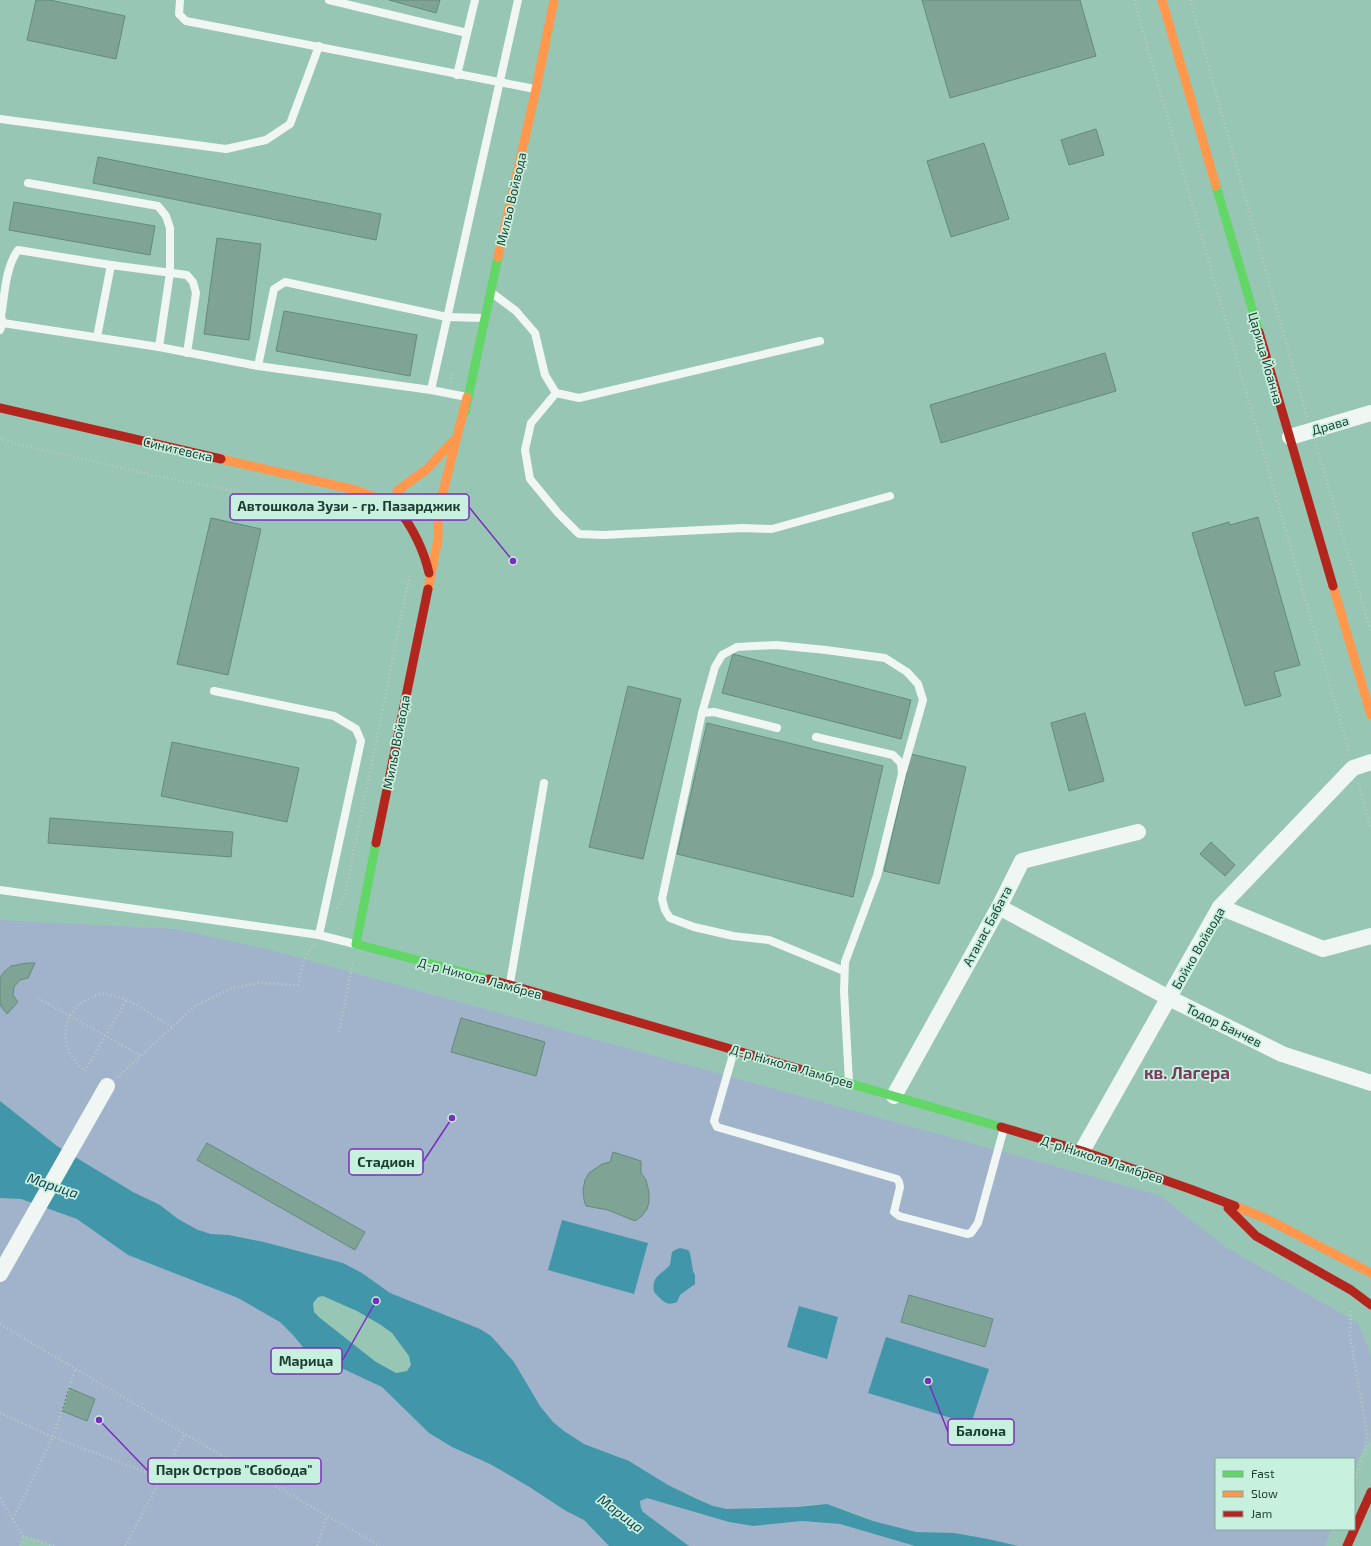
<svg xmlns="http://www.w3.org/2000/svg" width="1371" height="1546" font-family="'Exo 2',sans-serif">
<rect width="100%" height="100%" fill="#98c6b4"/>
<g fill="#a1b3cb">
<path d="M0,920L176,929L271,950L1159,1195L1227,1248L1358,1323L1371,1355V1438L1360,1456L1354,1471V1459H1216V1529H1332L1325,1546H1018L988,1539L954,1533L916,1532L873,1521L848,1510L814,1504L797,1507H758L744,1509H727L713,1506L668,1485L629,1461L584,1444L564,1431L553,1422L540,1406L532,1394L523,1376L514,1362L504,1352L429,1310L390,1293L362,1273L343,1263L264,1242L230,1235L211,1234L198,1230L178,1219L160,1205L133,1192L57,1146L0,1101Z"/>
<path d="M0,1198L21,1199L77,1219L128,1255L238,1298L280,1322L293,1335L307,1352L382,1387L429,1433L452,1447L490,1464L528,1485L566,1511L584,1520L609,1546H54L24,1536L20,1546H0Z"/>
<path d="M647,1498L729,1522L753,1526L802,1521L840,1524L915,1546H689L643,1512L641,1508L640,1500Z"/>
</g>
<g fill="#4196aa" fill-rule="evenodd">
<path d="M0,1101L57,1146L133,1192L160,1205L178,1219L198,1230L211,1234L229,1235L264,1242L343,1263L362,1273L390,1293L480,1329L491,1336L514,1362L540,1406L553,1422L564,1431L584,1444L629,1461L668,1485L697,1499L713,1506L727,1509L797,1507L827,1504L873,1521L916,1532L954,1533L988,1539L1018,1546H915L840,1524L802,1521L753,1526L729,1522L647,1498L640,1501L641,1508L643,1512L689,1546H609L584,1520L566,1511L528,1486L490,1464L452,1447L429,1433L382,1387L307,1352L293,1335L280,1322L238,1298L128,1255L77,1219L21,1199L0,1198ZM323,1296L357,1311L381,1325L392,1333L409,1356L411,1365L407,1371L396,1373L376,1362L320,1318L314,1312L313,1303L318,1297Z"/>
<path d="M562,1220L648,1243L634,1294L548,1270Z"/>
<path d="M680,1248L688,1250L690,1253L693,1271L695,1275V1284L680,1295L677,1302C666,1307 662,1300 654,1292C651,1276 661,1275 670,1265L672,1252L675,1250Z"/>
<path d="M799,1306L838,1317L827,1359L787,1347Z"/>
<path d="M886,1337L989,1369L971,1424L868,1393Z"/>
</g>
<g fill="#7fa496" stroke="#648a7c">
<path d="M36,0H50L125,16L116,59L27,40Z"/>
<path d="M389,0H440L436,13Z"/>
<path d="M922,0H1080L1096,56L950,98Z"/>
<path d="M1096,129L1104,155L1069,165L1061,140Z"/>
<path d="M984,143L1009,219L951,237L927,161Z"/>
<path d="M98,157L381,214L376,240L93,183Z"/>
<path d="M14,202L155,226L150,255L9,230Z"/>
<path d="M217,238L261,244L249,340L204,334Z"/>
<path d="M284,311L417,335L410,376L276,351Z"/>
<path d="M1105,353L1116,391L941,443L930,405Z"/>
<path d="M1258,517L1300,665L1274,672L1281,696L1245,706L1192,533L1229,522L1230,525Z"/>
<path d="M211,518L261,529L228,675L177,664Z"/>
<path d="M733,654L911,700L901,739L722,693Z"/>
<path d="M628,686L681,699L643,859L589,847Z"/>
<path d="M1085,713L1104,781L1069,791L1051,723Z"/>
<path d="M707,723L883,766L853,897L677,854Z"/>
<path d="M172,742L299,768L287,822L161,796Z"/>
<path d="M911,754L966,767L939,884L884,871Z"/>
<path d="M50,818L233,832L231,857L48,843Z"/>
<path d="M1211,842L1235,865L1225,876L1200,854Z"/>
<path d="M27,963H35L28,978L20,980L14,987L13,995L18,1002L7,1014L0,1005V977L4,972L11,966Z"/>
<path d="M461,1018L545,1042L536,1076L451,1052Z"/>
<path d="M207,1143L365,1232L355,1250L197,1160Z"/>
<path d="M613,1152L641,1161V1173L646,1180L649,1192V1202L647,1209L642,1216L635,1221L608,1210L586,1206L584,1200L583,1190L585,1180L589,1173L602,1164L610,1162Z"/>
<path d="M909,1295L993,1319L985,1347L901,1322Z"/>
<path d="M69,1388L95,1399L87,1421L62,1411Z"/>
</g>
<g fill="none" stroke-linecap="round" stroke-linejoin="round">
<g stroke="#bcc9c4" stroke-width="2.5" stroke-dasharray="1 3" stroke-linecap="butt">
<path d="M1134,0L1350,755"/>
<path d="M1190,0L1307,417"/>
<path d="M450,383L453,373"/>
<path d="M0,438L14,443L152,475L373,517"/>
<path d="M1316,445L1371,632"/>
<path d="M1358,783L1371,829"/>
<path d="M337,908L345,895L410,574"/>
<path d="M38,998L141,1056"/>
<path d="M126,1001L85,1071C63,1054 57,1022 81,1003C87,999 95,995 103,994C125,994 154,1017 172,1027"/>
<path d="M339,1032L353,961"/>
<path d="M118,1077L196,1005L230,989L258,983L298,985L304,960L314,944"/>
<path d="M1351,1311L1350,1336L1367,1434L1365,1450L1354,1482"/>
<path d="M0,1324L185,1434L380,1546"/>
<path d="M0,1413L53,1437L161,1478"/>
<path d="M0,1498L23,1536L54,1546"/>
<path d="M13,1519L53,1437L75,1370"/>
<path d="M20,1546L23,1536"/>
<path d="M125,1546L185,1434"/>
<path d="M317,1546L327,1516"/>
</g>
<g stroke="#f0f6f4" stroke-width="8">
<path d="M180,0L179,14L186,21L535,89"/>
<path d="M329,0L467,33"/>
<path d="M457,75L475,0"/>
<path d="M0,119L226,149L266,140L290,124L319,46"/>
<path d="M28,183L158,206L166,216L170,228V273L159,347"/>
<path d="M492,293L516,311L535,333L545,375L556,393L579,398L820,341"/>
<path d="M3,323L159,347L258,366L431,390L467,397"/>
<path d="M0,330L3,323L1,316C5,294 5,268 18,250L111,265"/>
<path d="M97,337L111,265L187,275L193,282L196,293L187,353"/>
<path d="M258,366L274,289L285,282L447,317L483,318"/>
<path d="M431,390L518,0"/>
<path d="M556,393L531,423L525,450L530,479L558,513L579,534L603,535L742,528L772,529L890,496"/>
<path d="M214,691L334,716L356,729L361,741L319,935"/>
<path d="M702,713L715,667L722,655L737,647L776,645L826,650L885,658L907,672L918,684L923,700L903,771"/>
<path d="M777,728L714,712L702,713L662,899L665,910L670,918L694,927L733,936L769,940L844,971"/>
<path d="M816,737L893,755L901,763L902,774L877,876L845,962L844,991L849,1082"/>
<path d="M0,890L319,935L355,944"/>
<path d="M510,983L544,783"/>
<path d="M734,1051L714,1121L717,1127L897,1179L899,1182L900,1187L894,1212L899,1216L967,1234L971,1233L978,1223L1004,1128"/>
</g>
<g stroke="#f0f6f4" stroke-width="16">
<path d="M1290,437L1371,413"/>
<path d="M999,907L1169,998L1282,1054L1371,1083"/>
<path d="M1220,907L1323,949L1371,936"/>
<path d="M894,1096L999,907L1022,861L1138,832"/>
<path d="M1082,1151L1220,907L1353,768L1371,762"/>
<path d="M0,1274L107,1086"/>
</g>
<g stroke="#63d668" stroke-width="9">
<path d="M1216,186L1259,332"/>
<path d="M465,412L498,257"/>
<path d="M376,843L356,944L489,979"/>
<path d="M810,1072L1001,1127"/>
</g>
<g stroke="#ff974d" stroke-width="9">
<path d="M1162,0L1216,186"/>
<path d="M498,257L536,89L554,0"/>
<path d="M221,459L356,490L395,505L449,514"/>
<path d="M397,491L427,469L453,441"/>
<path d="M1333,586L1371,715"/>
<path d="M428,589L438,539V512L467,397"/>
<path d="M1235,1206L1267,1219L1371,1273"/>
</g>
<g stroke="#b3261e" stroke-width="9">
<path d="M1259,332L1333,586"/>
<path d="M0,408L221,459"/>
<path d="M395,505C412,526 423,547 429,573"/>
<path d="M376,843L428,589"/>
<path d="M489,979L810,1072"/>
<path d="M1001,1127L1082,1151L1190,1189L1235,1206"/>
<path d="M1228,1208L1256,1236L1351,1290L1371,1305"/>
<path d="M1347,1546L1371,1492"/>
</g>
</g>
<g text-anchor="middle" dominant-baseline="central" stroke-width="3.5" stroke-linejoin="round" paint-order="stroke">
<g font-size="13" fill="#1b3e31" stroke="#c8f0df">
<text transform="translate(511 199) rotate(-77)">Мильо Войвода</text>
<text transform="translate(1266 358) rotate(74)">Царица Йоанна</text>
<text transform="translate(1330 425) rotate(-16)">Драва</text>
<text transform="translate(178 449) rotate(13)">Синитевска</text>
<text transform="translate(396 742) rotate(-79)">Мильо Войвода</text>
<text transform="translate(987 926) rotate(-62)">Атанас Бабата</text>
<text transform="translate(1198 948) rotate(-60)">Бойко Войвода</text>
<text transform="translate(480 978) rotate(15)">Д-р Никола Ламбрев</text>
<text transform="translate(1224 1025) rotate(26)">Тодор Банчев</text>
<text transform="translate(792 1066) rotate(16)">Д-р Никола Ламбрев</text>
<text transform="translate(1102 1159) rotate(18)">Д-р Никола Ламбрев</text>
</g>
<g font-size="14" font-style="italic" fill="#113a4a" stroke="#c8f0df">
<text transform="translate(53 1185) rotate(18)">Марица</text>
<text transform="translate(621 1513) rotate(37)">Марица</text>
</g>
<g font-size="17" font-weight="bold" fill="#7d3c5f" stroke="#c8f0df">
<text x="1187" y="1072">кв. Лагера</text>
</g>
</g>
<path fill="none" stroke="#7b2cbf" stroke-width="1.5" d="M513 561L469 507M452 1118L423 1162M376 1301L342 1361M928 1381L948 1432M99 1420L148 1471"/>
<g fill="#7b2cbf" stroke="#c8f0df" stroke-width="1.5">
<circle cx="513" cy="561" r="4"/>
<circle cx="452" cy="1118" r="4"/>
<circle cx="376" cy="1301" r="4"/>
<circle cx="928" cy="1381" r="4"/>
<circle cx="99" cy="1420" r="4"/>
</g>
<g fill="#c8f0df" stroke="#7b2cbf" stroke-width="1.5">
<rect x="230" y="494" width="239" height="26" rx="4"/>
<rect x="349" y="1149" width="74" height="26" rx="4"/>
<rect x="271" y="1348" width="71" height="26" rx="4"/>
<rect x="948" y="1419" width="66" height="26" rx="4"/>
<rect x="148" y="1458" width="173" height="26" rx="4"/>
</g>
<g font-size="14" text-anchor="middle" font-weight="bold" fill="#1b3e31">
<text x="349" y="511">Автошкола Зузи - гр. Пазарджик</text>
<text x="386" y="1167">Стадион</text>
<text x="306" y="1366">Марица</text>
<text x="981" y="1436">Балона</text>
<text x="234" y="1475">Парк Остров "Свобода"</text>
</g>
<rect x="1215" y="1458" width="140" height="72" fill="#c8f0df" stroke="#83a999"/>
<rect x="1223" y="1471" width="20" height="6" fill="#63d668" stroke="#83a999"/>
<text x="1251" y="1478" font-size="12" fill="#1b3e31">Fast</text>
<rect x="1223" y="1491" width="20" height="6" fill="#ff974d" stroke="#83a999"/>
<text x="1251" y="1498" font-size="12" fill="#1b3e31">Slow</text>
<rect x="1223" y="1511" width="20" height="6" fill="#b3261e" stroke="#83a999"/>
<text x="1251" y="1518" font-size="12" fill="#1b3e31">Jam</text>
</svg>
